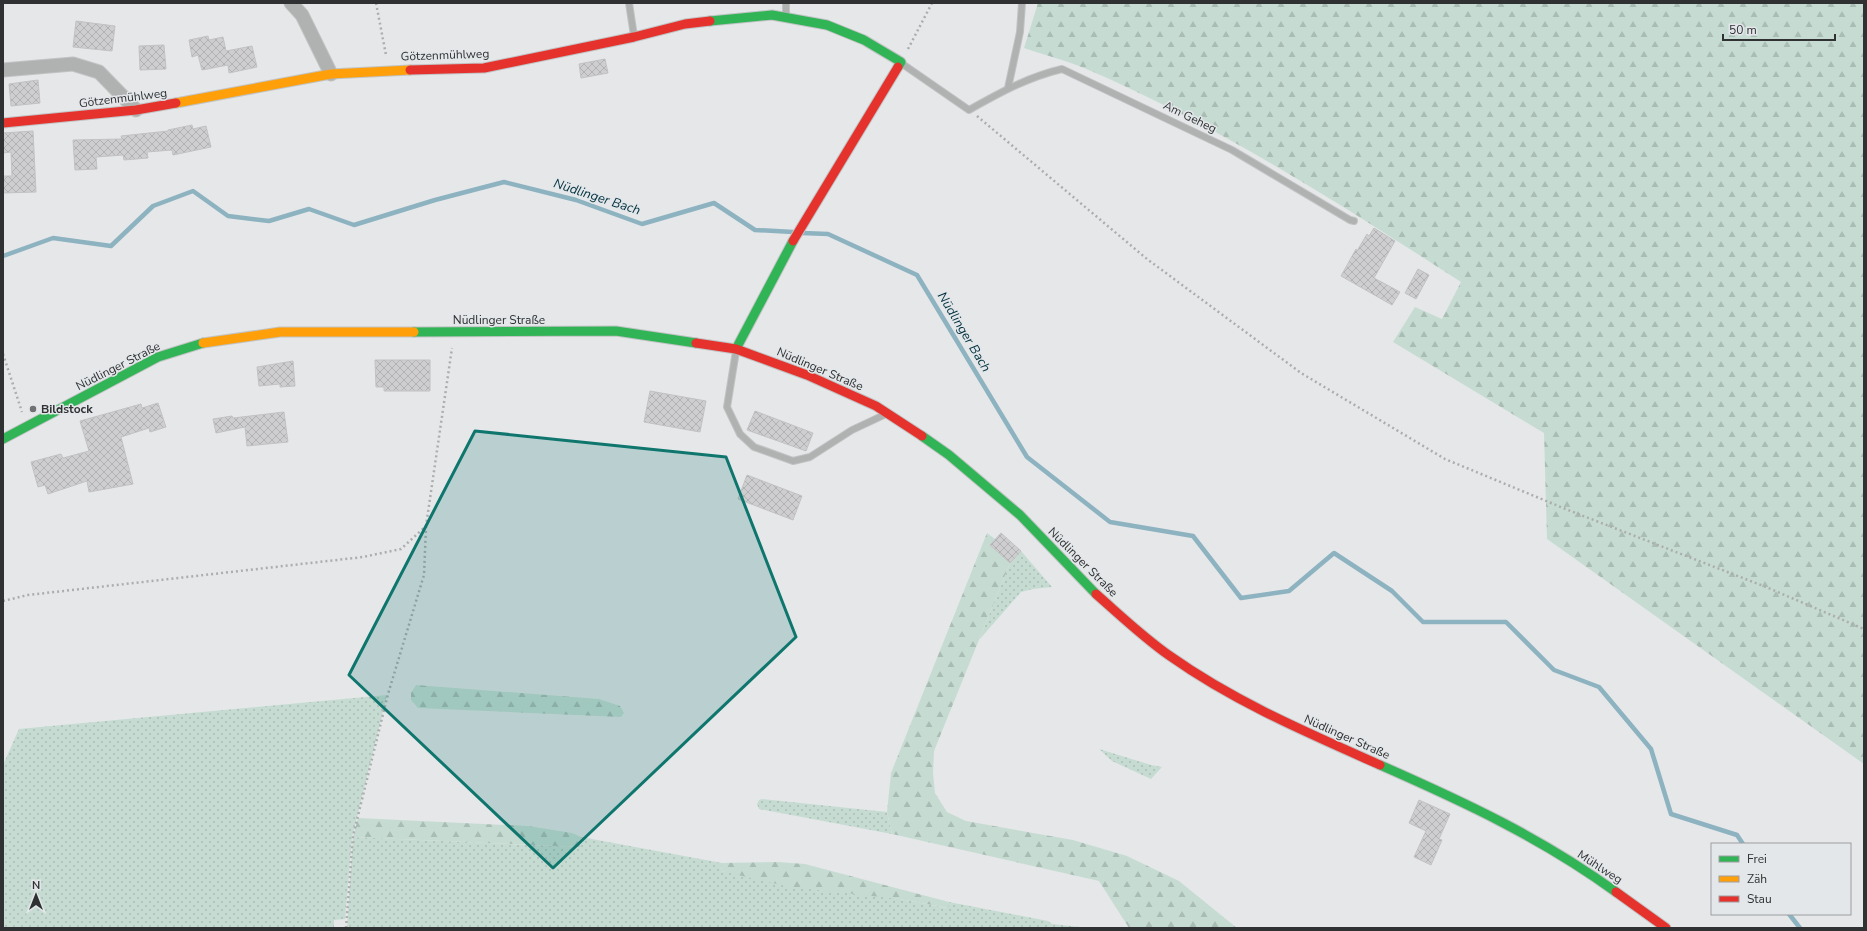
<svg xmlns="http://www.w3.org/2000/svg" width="1867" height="931" font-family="'Nunito Sans',sans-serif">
<defs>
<pattern id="grass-dots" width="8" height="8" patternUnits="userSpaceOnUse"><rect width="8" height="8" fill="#c6dcd2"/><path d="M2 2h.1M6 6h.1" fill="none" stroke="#aabdb5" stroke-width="1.8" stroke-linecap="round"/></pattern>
<pattern id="forest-firs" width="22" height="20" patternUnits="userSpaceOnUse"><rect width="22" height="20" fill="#c6dcd2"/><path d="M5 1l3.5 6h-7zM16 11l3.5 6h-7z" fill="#aabdb5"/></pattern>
<pattern id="building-cross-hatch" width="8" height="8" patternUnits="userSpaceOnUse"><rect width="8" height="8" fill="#ceced0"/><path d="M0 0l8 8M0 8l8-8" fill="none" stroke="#b1b1b3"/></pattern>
</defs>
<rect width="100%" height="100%" fill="#e5e7e9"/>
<g fill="url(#grass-dots)">
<path d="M1021,551L1052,587L1033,589L1021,592L979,640L1010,563Z"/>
<path d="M387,695L352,837L345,919L334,920V928H3V765L19,729Z"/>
<path d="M1099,749L1151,765L1162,767L1151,779L1112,761Z"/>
<path d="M762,799L887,812L892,834L759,809L757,804L759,800Z"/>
<path d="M353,837L578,847L583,842L581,837L722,863L721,871L900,899L947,908L949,902L1048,921L1052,924L1090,928H347Z"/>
</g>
<g fill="url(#forest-firs)">
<path d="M1038,3H1864V764L1547,539L1544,433L1393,342L1415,307L1442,319L1461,282C1340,204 1218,125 1084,68C1065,60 1044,55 1024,48Z"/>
<path d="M987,533L995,539L990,545L1010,563L934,751L933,773L935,793L947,812L966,821L1073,840L1127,856L1179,881L1237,928H1129L1099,881L892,834L887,812L891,773Z"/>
<path d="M416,685L599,699L620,706L624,713L621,717L418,708L411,700V693Z"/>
<path d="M358,818L528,826L572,833L581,837L583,842L579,847L353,837Z"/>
<path d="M778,862L805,864L949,902L948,908L900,899L790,887L721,871L722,863Z"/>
</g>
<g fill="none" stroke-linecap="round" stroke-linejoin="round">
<g stroke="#8db2c0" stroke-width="4.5">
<path d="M802,233L828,234L917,275L1027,457L1110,522L1193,536L1241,598L1289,591L1334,553L1392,591L1423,622H1506L1554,670L1599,687L1651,749L1671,814L1737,835L1743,844"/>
<path d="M3,256L53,238L111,246L153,206L193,191L228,216L269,221L309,209L354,225L435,200L504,182L576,200L642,224L714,203L755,230L793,232"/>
<path d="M1789,914L1800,928"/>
</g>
</g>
<g fill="url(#building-cross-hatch)" stroke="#c2c2c3">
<path d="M76,21L115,26L112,51L73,47Z"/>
<path d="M208,36L209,40L223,37L226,51L252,46L257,67L229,73L228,65L202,70L198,55L192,57L189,40Z"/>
<path d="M164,45L166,69L140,70L139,46Z"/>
<path d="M605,59L608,73L581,78L579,64Z"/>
<path d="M38,80L40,103L11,106L9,84Z"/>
<path d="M192,125L193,129L206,126L211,147L173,155L172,150L147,152L148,158L124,160L123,155L96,157L97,169L75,170L73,140L122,139L121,136L168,131V130Z"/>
<path d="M33,131L36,192L3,193V176H12L11,152L3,153V133Z"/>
<path d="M1374,228L1395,241L1374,278L1400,292L1392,305L1341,276L1356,249L1357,251L1367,234L1369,236Z"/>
<path d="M1418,269L1429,275L1416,299L1405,293Z"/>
<path d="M375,360H430V391H384V387H376Z"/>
<path d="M293,361L295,386L280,387V384L259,386L257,367Z"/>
<path d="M650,391L706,401L700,432L644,422Z"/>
<path d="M158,403L166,427L150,432L149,428L121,437L133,484L89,492L87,481L48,494L45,485L38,487L31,462L61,454L63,458L89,451L80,421L141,404L142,408Z"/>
<path d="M755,411L813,433L806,451L747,430Z"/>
<path d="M284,412L288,442L247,446L245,427L216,433L213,419L232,416L233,418Z"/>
<path d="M747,475L802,496L793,520L738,499Z"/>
<path d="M1001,533L1021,551L1010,563L990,545Z"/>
<path d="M1419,800L1450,814L1439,839L1442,840L1431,865L1414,857L1426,831L1409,823Z"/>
</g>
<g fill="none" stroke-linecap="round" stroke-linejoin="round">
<defs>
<g id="lane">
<path d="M629,3L634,36"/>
<path d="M786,3V15"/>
<path d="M901,63L969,110C999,93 1028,77 1062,69L1232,150L1350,220L1354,221"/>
<path d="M1008,88L1020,32L1022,3"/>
<path d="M736,351L727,407L740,434L754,447L793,461L810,457L852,430L884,415"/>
</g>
<g id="street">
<path d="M291,3L302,15L331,74"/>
<path d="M3,70L73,64L99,72L136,110"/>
</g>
<g id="fast">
<path d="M710,21L772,15L827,25L864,40L901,62L898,67"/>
<path d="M414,332L616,331L696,343"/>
<path d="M736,349L793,241"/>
<path d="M922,436L949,455L1020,515L1096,594"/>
<path d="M3,439L158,357L203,343"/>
<path d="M1380,765C1464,802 1540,837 1616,892"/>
</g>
<g id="slow">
<path d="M176,103L331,74L410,70"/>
<path d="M203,343L280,332H414"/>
</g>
<g id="jam">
<path d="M410,70L484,68L634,37L685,24L710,21"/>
<path d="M3,123L136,110L176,103"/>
<path d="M793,241L898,67"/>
<path d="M696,343L736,349L807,375L876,406L922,436"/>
<path d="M1096,594C1120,615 1144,638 1170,656C1235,702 1308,733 1380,765"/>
<path d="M1616,892L1666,928"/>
</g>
</defs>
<use href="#lane" stroke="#c1c3c4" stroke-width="8"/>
<use href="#street" stroke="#c1c3c4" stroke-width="15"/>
<use href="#fast" stroke="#c1c3c4" stroke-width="11"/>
<use href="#slow" stroke="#c1c3c4" stroke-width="11"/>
<use href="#jam" stroke="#c1c3c4" stroke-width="11"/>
<g stroke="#acadae" stroke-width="2.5" stroke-dasharray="2 3" stroke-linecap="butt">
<path d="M376,3L386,55"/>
<path d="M908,49L932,3"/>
<path d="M977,116L1147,259L1301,373L1445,459L1568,510L1766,587L1864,629"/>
<path d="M3,354L22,412"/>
<path d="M3,601L28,595L363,557L401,549L426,526L452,348"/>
<path d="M346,928L353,836L388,694L424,575L426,527"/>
</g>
<use href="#lane" stroke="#b0b1b1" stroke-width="6"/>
<use href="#street" stroke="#b0b1b1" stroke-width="13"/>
<use href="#fast" stroke="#30b455" stroke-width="9"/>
<use href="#slow" stroke="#ff9f0a" stroke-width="9"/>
<use href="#jam" stroke="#e5322d" stroke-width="9"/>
</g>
<path fill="#0f766e" fill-opacity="0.2" stroke="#0f766e" stroke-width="3" stroke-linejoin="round" d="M475,431L726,457L796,637L553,868L349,675Z"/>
<circle fill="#6f7172" stroke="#e4e7ea" stroke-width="1.5" cx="33" cy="409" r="4"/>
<g text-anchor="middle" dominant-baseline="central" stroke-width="3" stroke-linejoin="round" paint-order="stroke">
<g font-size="12" fill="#2f3132" stroke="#e4e7ea">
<text transform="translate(445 55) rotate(-2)">Götzenmühlweg</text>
<text transform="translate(123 98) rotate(-7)">Götzenmühlweg</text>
<text transform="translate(1190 117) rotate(26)">Am Geheg</text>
<text x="499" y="320">Nüdlinger Straße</text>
<text transform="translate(118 366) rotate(-27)">Nüdlinger Straße</text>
<text transform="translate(820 369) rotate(23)">Nüdlinger Straße</text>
<text transform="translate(1083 562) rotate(45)">Nüdlinger Straße</text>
<text transform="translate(1347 737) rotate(24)">Nüdlinger Straße</text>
<text transform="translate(1600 867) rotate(33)">Mühlweg</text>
</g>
<g font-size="12" font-weight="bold" fill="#2f3132" stroke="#e4e7ea" text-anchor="start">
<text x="41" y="409">Bildstock</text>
</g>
<g font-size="13" font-style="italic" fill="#00313f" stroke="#e4e7ea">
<text transform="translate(597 197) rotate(18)">Nüdlinger Bach</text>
<text transform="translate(964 332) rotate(59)">Nüdlinger Bach</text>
</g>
</g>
<rect width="1867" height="931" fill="none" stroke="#2f3132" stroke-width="8"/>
<rect x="1711" y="843" width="140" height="72" fill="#e4e7ea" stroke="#9c9ea0"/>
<rect x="1719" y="856" width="20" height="6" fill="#30b455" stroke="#9c9ea0"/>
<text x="1747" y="863" font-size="12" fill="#2f3132">Frei</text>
<rect x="1719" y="876" width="20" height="6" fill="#ff9f0a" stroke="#9c9ea0"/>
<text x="1747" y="883" font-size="12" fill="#2f3132">Zäh</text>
<rect x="1719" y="896" width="20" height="6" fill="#e5322d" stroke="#9c9ea0"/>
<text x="1747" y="903" font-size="12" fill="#2f3132">Stau</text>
<g transform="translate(36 895)" stroke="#e4e7ea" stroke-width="3" paint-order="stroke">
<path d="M0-3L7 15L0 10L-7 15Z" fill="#2f3132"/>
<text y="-6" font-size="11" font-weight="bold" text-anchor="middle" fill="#2f3132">N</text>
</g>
<path d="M1723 34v6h112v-6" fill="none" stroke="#2f3132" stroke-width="2"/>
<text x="1729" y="34" font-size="12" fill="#2f3132" stroke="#e4e7ea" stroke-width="3" paint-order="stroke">50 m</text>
</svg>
